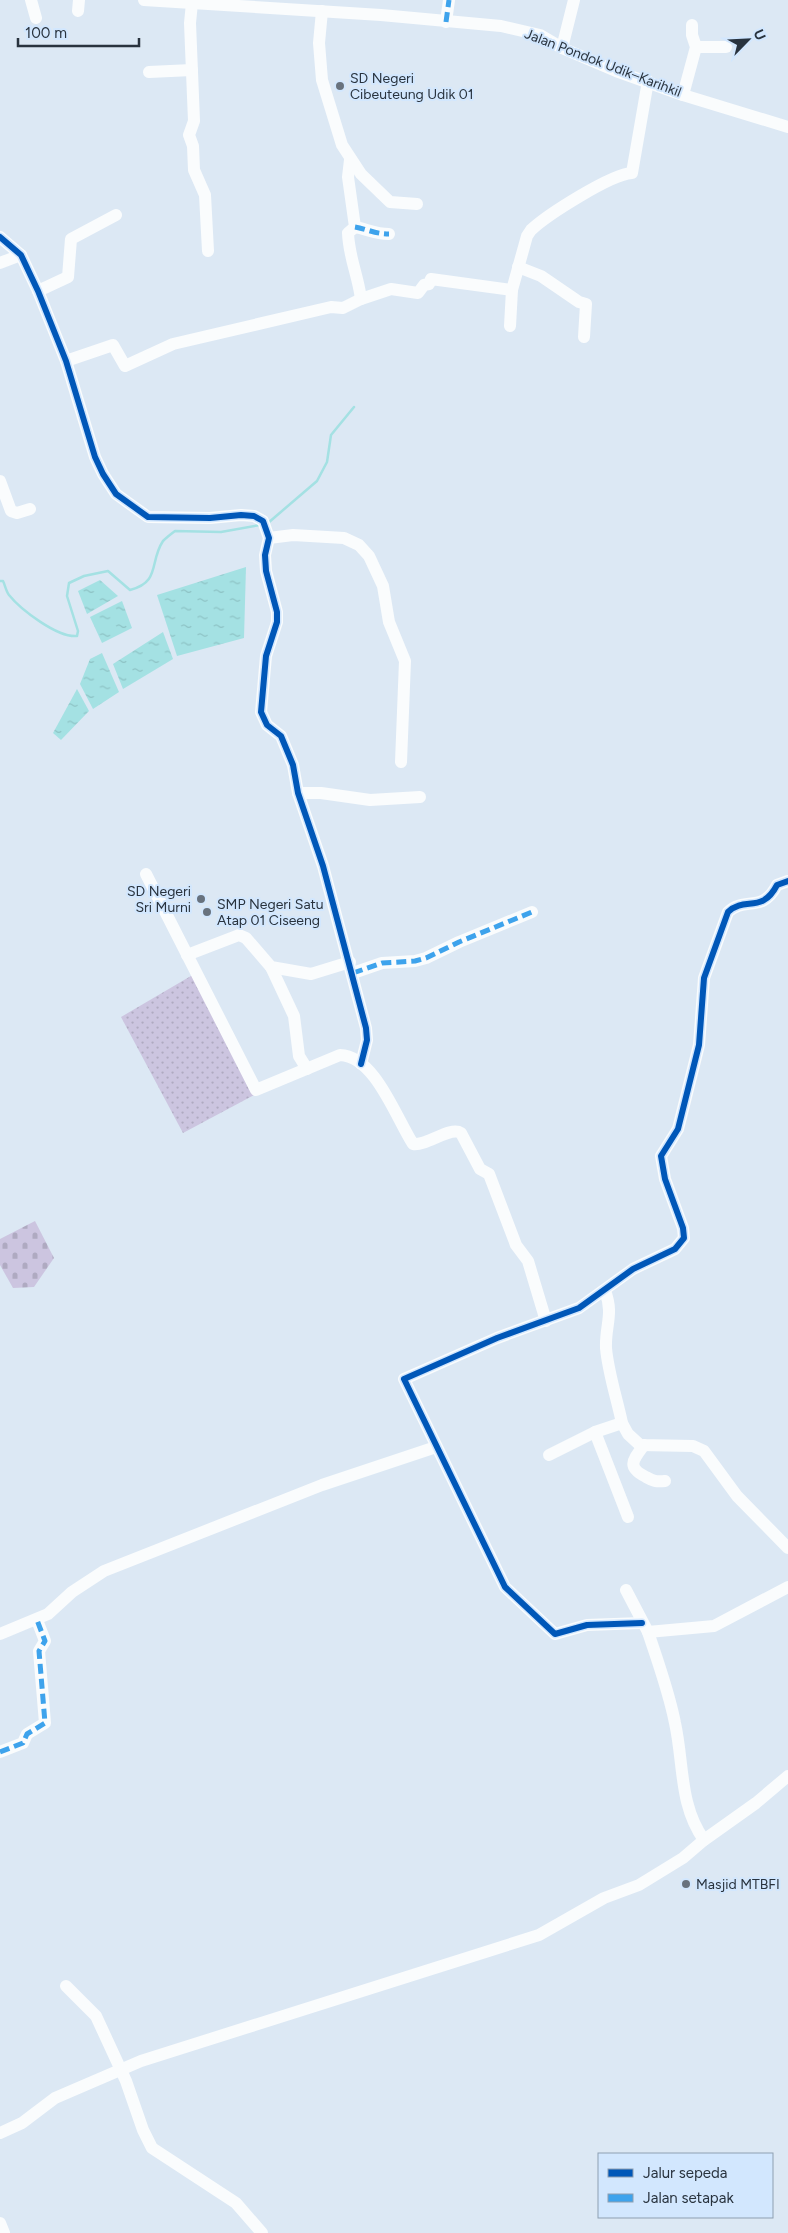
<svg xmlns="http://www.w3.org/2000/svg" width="788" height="2233" font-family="Figtree,sans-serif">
<defs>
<pattern id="grass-dots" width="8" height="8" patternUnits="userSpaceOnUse" patternTransform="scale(1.25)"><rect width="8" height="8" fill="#ccc5e0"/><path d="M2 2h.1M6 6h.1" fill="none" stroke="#afaac1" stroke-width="1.8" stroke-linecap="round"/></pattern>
<pattern id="cemetery-stones" width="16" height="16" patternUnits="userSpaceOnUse" patternTransform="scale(1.25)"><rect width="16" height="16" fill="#ccc5e0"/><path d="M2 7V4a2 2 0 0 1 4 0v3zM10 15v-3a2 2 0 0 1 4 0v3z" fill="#afaac1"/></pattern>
<pattern id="water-ripples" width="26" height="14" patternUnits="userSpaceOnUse" patternTransform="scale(1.25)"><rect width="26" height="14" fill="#a4e1e3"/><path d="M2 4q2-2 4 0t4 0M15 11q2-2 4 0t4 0" fill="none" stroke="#8dc2c4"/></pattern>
</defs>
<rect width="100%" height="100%" fill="#dce8f4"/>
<path fill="url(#grass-dots)" d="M196,973L256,1094L183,1133L121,1017Z"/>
<path fill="url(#cemetery-stones)" d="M35,1221L54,1258L34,1287L13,1288L0,1265V1239Z"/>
<g fill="url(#water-ripples)">
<path d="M246,567L244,638L177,656L157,595Z"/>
<path d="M100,580L118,596L87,614L78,591Z"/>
<path d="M122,601L132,628L102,643L90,617Z"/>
<path d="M163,632L173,659L123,689L113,664Z"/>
<path d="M102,653L119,692L93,709L80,684L90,659Z"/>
<path d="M77,689L89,711L61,740L53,733Z"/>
</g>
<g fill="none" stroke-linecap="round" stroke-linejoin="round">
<g stroke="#a4e1e3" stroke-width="2.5">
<path d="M268,523L317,481L327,462L331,435L354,407"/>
<path d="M0,581H3C5,585 6,591 9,595C21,610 58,638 77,636L78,631L67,596L69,583L84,576L108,571L130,590C161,582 149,562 163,541C166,538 171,534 175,531L221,532L260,525"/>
</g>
<g stroke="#fafcfd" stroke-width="12">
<path d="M31,0L36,18"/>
<path d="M144,0L381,15L501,26L540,35L562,48L616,71L683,95L788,127"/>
<path d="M192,3L190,23L194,121L189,135L193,146L194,170L205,195L208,251"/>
<path d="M78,11L79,0"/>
<path d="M322,11L319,43L322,80L342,145L361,174L390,202L417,204"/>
<path d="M446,22L449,0"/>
<path d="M696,47H726"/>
<path d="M562,48L574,0"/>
<path d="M149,72L192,70"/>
<path d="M683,95L696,47L692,35V25"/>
<path d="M350,160L348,177L355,227L348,233C349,258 358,275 361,299L391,289L418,293L424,285L429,284L431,279L512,290"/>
<path d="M355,227C367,229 375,234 389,234"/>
<path d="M0,237L21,255L38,291L66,361L95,457L103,474L116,494L148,517L210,518L241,515L254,516L263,521L269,538L265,555L266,571L277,612V622L266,656L261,712L267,725L281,736L293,765L298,793L323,866L366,1028L367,1040L361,1064"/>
<path d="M0,263L21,255"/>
<path d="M518,267L541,276L579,302L586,304L584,337"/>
<path d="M38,291L68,277L71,239L116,215"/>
<path d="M510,326L512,290L527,236L531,230C547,215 611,174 632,173L648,81"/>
<path d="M66,361L113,345L125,366L173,344L331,307L343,308L361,299"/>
<path d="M0,481L11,511L17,513L30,509"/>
<path d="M269,538L293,535L344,538L359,545L369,556L383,586L389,622L405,661L401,762"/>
<path d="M298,793H321L370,800L420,797"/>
<path d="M146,874L256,1090L340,1055C375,1056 396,1118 413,1144C427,1146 450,1126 461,1133L480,1169L489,1174L516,1245L528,1261L546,1321"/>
<path d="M187,955L239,935L246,938L271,967L311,974L350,962"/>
<path d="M271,967L294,1016L299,1056L307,1069"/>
<path d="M353,973L382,963L415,961L426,958L459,942L532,912"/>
<path d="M605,1291C614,1314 605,1326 606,1348C608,1372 617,1399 622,1423L628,1434L640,1445L693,1446L704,1451L737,1496L788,1548"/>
<path d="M595,1432L628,1517"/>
<path d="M644,1445C633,1460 626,1467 646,1477C653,1481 656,1482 665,1481"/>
<path d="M549,1455L595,1432L622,1423"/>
<path d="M626,1590L648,1632L714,1626L788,1587"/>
<path d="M642,1623L587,1625L555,1634L505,1587L404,1379L497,1338L579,1308L633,1269L675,1249L684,1238L683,1228L665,1179L661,1156L678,1129L699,1045L704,978L728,912C745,896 762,914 777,885L788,881"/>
<path d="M648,1632C658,1662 669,1692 675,1723C684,1764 679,1805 704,1840"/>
<path d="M0,1634L48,1614L72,1592L104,1571L322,1485L436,1447"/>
<path d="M0,1752L23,1743L27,1734L45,1723L39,1651L45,1641L37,1620"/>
<path d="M66,1986L96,2016L126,2081L143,2130L152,2148L236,2203L262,2233"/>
<path d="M0,2133L22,2123L55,2098L141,2061L539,1935L604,1898L639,1885L683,1858L704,1840L756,1803L788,1776"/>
<path d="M0,2223L4,2233"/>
</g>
<g stroke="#3ea3ec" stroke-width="5" stroke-dasharray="10 5" stroke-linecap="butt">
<path d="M446,22L449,0"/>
<path d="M355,227C367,229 375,234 389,234"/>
<path d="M353,973L382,963L415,961L426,958L459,942L532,912"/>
<path d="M0,1752L23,1743L27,1734L45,1723L39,1651L45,1641L37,1620"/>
</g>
<defs>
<g id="cycleway">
<path d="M0,237L21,255L38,291L66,361L95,457L103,474L116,494L148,517L210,518L241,515L254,516L263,521L269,538L265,555L266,571L277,612V622L266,656L261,712L267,725L281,736L293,765L298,793L323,866L366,1028L367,1040L361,1064"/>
<path d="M642,1623L587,1625L555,1634L505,1587L404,1379L497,1338L579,1308L633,1269L675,1249L684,1238L683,1228L665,1179L661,1156L678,1129L699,1045L704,978L728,912C745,896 762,914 777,885L788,881"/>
</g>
</defs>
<use href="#cycleway" stroke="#d2e7fe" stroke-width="9"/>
<use href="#cycleway" stroke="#0057b8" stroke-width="6"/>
</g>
<g fill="#68727e" stroke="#d2e7fe" stroke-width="2">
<circle cx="340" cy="86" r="5"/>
<circle cx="201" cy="899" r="5"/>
<circle cx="207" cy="912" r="5"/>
<circle cx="686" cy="1884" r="5"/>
</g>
<g text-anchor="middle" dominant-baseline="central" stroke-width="4" stroke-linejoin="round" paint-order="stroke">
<g font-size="14" fill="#29333e" stroke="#d2e7fe">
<text transform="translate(603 63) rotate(21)">Jalan Pondok Udik–Karihkil</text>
</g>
<g font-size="14" fill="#29333e" stroke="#d2e7fe" text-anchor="start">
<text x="350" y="78">SD Negeri<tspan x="350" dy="16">Cibeuteung Udik 01</tspan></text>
<text x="191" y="891" text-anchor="end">SD Negeri<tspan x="191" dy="16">Sri Murni</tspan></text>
<text x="217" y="904">SMP Negeri Satu<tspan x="217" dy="16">Atap 01 Ciseeng</tspan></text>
<text x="696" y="1884">Masjid MTBFI</text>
</g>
</g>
<rect x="598" y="2153" width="175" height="65" fill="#d2e7fe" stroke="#8e9fb1"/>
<rect x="608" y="2169" width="25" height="8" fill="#0057b8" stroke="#8e9fb1"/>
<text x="643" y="2178" font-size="15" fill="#29333e">Jalur sepeda</text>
<rect x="608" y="2194" width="25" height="8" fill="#3ea3ec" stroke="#8e9fb1"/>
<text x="643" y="2203" font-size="15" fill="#29333e">Jalan setapak</text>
<g transform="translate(748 40) rotate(66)" stroke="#d2e7fe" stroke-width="4" paint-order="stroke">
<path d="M0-4L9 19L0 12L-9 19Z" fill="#29333e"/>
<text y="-8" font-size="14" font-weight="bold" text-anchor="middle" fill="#29333e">U</text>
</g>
<path d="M18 38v8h121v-8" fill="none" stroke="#29333e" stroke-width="2.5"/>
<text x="25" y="38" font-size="15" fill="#29333e" stroke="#d2e7fe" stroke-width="4" paint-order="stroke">100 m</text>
</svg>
